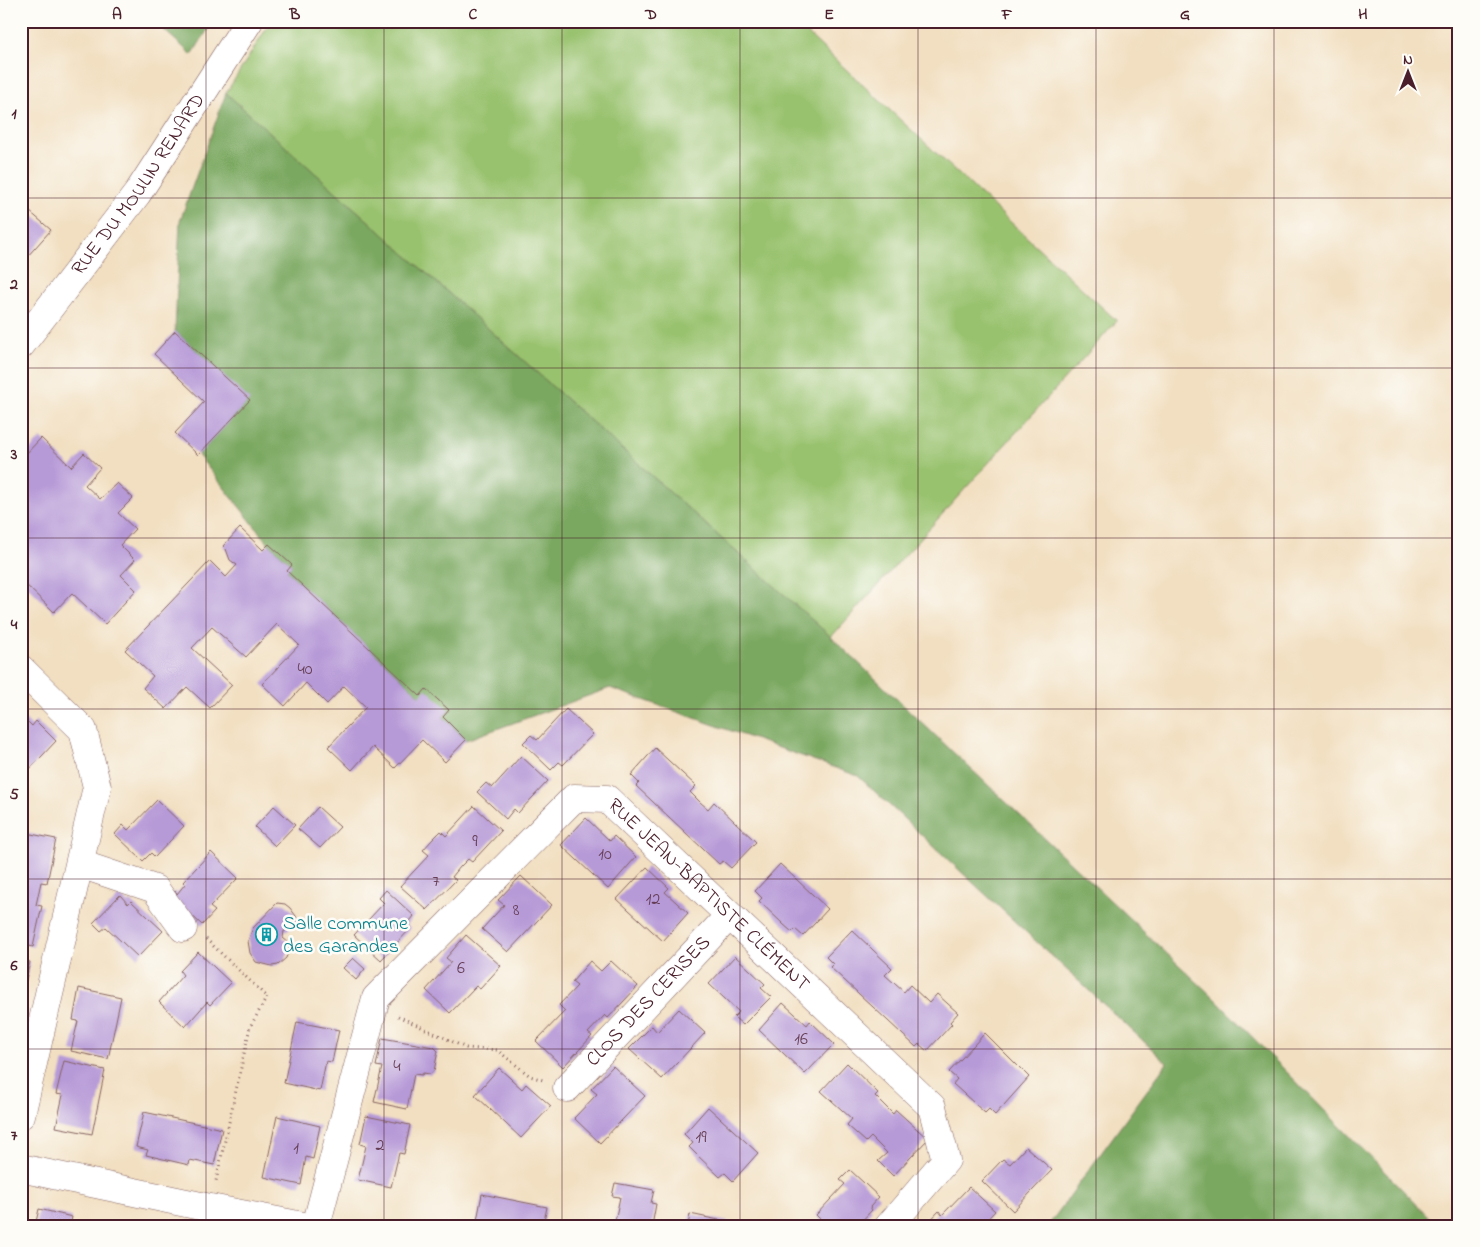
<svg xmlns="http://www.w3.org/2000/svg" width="1480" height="1247" font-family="'Indie Flower',sans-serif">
<rect width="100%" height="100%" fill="#fdfcf7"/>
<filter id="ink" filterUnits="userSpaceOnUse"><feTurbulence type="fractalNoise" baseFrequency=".02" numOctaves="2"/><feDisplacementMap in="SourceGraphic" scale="10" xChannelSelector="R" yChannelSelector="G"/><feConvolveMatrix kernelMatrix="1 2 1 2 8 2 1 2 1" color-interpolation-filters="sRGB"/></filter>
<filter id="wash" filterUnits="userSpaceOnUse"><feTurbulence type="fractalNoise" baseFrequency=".0096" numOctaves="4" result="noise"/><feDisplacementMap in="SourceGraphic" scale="20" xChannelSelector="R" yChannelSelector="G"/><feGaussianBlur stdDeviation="1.12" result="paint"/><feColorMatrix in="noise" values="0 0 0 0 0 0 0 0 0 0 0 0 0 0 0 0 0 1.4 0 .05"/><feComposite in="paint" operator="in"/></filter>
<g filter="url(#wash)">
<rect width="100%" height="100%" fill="#f2dfc1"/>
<path fill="#99c26e" stroke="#72704c" d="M271,21H794L1117,321L831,637L226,93Z"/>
<g fill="#7aa861" stroke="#626446">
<path d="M154,21H213L192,55Z"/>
<path d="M226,93L831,637L1214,998L1438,1226H1048L1167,1063L858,776L610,688L466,740L443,717L449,710L420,696L287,571L292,565L269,544L198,455L249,400L175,331L180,221Z"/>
</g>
<g id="blocks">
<g fill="#b699d7">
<path d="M21,204L51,230L26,258L21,253Z"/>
<path d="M175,331L250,400L198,455L175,433L204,402L154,354Z"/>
<path d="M41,438L71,467L84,453L100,468L85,485L100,499L117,483L133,498L118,513L135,529L120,545L135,560L121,575L136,590L105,624L72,593L54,612L21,580V488L25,484L21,481V454L24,456Z"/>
<path d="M240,528L263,550L269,544L292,565L287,571L420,696L426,689L449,710L443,717L466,740L445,762L422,740L395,768L373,747L352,770L328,747L366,707L344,686L327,704L306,683L285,706L262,684L299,645L277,624L246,657L212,627L192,648L232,685L210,708L187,687L166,709L143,688L153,676L125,650L210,561L226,577L237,565L230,560L226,549L223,546Z"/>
<path d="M566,709L593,734L563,765L559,762L551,770L523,743L531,735L537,740Z"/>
<path d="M21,715L32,726L36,721L56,741L26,773L21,769Z"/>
<path d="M655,748L696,786L690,792L700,802L708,809L714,802L756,842L731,868L723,861L719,864L636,786L639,783L631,775Z"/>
<path d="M521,756L548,781L518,813L514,809L506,819L477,792L486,783L492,788Z"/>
<path d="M157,800L184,826L155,857L151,853L143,861L115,834L123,825L128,830Z"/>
<path d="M274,806L295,825L275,846L255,827Z"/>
<path d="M474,806L501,831L472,862L468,859L460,867L452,877L456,880L427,910L400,886L429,855L423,850L432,840L441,831L446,836Z"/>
<path d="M318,807L340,827L320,848L298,829Z"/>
<path d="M586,818L610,841L614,836L636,857L608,889L561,845Z"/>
<path d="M21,832L56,839L47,883L41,882L36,905L42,906L33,947L21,944Z"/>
<path d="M211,852L238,878L210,907L215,911L202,925L170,895L175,891L177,894L185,884L183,882Z"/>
<path d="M780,864L828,909L803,936L795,929L792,932L783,924L759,901L762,898L755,891Z"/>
<path d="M647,867L669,888L665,892L688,913L663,941L617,899Z"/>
<path d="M521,876L552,905L508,952L482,929L504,905L498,900Z"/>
<path d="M386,890L414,916L407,925L411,928L381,960L354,935L384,903L379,898Z"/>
<path d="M120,895L128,904L131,901L163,931L138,957L106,927L101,931L93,923Z"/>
<path d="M277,903L285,904L290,908L296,916L297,922L293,928L284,931L283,938L289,943L290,947L286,958L278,965L272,966L256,962L250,953L248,941L253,928Z"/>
<path d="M852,930L892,968L885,975L904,992L910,985L929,1003L937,994L958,1013L950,1022L952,1024L927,1051L919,1044L916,1047L830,967L833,964L826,957Z"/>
<path d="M466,935L501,966L480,989L476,986L450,1013L426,990L451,962L446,958Z"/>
<path d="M198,952L231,983L210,1005L207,1002L185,1027L159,1002L183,975L180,971Z"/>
<path d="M735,956L765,984L761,988L771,997L743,1025L734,1017L739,1012L709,984Z"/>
<path d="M353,958L365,969L356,980L343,968Z"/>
<path d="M21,960L30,962L23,993H21Z"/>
<path d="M590,961L601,971L611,961L638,986L608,1018L605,1015L588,1033L592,1036L563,1067L536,1041L565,1011L559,1005L577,986L572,982Z"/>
<path d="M79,988L121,997L108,1059L71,1051L78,1021L73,1020Z"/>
<path d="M783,1003L807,1025L810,1021L834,1044L805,1074L759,1030Z"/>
<path d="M679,1009L705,1033L662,1079L629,1049L652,1026L657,1032Z"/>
<path d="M297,1022L339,1030L332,1062L326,1061L320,1091L284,1083Z"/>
<path d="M985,1033L1029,1077L995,1115L989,1109L985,1113L953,1084L957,1079L949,1072Z"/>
<path d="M382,1038L434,1047L438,1051L434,1071L430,1074L423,1073L422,1075L414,1074L407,1109L374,1102L382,1067L376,1066Z"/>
<path d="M64,1061L105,1070L92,1134L56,1127L63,1095L56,1094Z"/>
<path d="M847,1063L878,1093L875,1096L893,1114L896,1110L928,1139L893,1176L878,1161L887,1153L871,1137L866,1142L847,1125L852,1119L821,1091Z"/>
<path d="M613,1066L645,1096L600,1143L574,1118L597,1094L591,1089Z"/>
<path d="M499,1068L522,1089L526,1084L551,1106L521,1138L475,1095Z"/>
<path d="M708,1107L758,1153L733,1181L725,1173L720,1177L696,1154L689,1147L693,1143L684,1134Z"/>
<path d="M144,1112L222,1129L214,1165L190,1160L189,1165L146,1155L148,1150L136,1147Z"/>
<path d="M277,1116L320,1126L313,1159L306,1157L301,1185L264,1177Z"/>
<path d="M366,1116L410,1125L404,1154L399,1153L391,1187L358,1180L366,1146L360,1144Z"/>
<path d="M1026,1147L1052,1170L1013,1211L982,1181L1003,1159L1010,1164Z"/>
<path d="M850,1170L879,1197L870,1207L872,1210L857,1226H827L816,1215L845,1184L840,1180Z"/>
<path d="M615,1183L654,1190L651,1203L656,1204L652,1226H614L620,1197L612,1196Z"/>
<path d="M969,1187L995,1211L981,1226H925L939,1211L942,1215Z"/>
<path d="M482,1194L547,1207L543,1226H476Z"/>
<path d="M39,1209L72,1217L70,1226H35Z"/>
<path d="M690,1214L733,1223L732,1226H688Z"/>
</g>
</g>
</g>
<g filter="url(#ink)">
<use href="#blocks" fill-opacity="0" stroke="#856260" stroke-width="1"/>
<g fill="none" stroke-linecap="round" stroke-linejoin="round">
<defs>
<g id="street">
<path id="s1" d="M21,345L137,194L249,21"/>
<path d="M21,669L83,730L97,787L21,1115"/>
<path d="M80,864L155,889L183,928"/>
<path id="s2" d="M567,1088L729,916"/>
<path d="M25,1169L210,1208L303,1226"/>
<path id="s3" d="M316,1226L376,998L574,798L607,799L932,1107L946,1160L889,1226"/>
</g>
</defs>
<use href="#street" stroke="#856260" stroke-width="29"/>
<g stroke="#856260" stroke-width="3" stroke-dasharray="1 4" stroke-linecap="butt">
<path d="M206,939L267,997L250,1027L216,1181"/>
<path d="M398,1016L466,1048L497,1050L530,1076L543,1080"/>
</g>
<use href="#street" stroke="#fff" stroke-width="28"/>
</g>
</g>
<path fill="none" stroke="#4a1f2b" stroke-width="1" stroke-opacity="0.55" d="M206,21V1226M384,21V1226M562,21V1226M740,21V1226M918,21V1226M1096,21V1226M1274,21V1226M21,198H1459M21,368H1459M21,538H1459M21,709H1459M21,879H1459M21,1049H1459"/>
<defs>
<symbol id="building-ring" viewBox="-11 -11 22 22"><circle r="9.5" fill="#fdfcf7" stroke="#0f9aa8" stroke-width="1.5"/><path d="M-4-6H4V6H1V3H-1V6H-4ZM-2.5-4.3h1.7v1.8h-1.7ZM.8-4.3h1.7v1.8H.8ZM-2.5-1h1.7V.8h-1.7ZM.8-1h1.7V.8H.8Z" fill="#0f9aa8"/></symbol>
</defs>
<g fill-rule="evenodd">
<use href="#building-ring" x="254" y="922" width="25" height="25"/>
</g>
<g text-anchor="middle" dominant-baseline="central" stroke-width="5" stroke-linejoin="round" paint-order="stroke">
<g font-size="18" fill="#653e56">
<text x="305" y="670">40</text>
<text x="475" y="842">9</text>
<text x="605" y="855">10</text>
<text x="436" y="882">7</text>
<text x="653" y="900">12</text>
<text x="516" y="911">8</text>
<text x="461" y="969">6</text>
<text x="801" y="1040">16</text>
<text x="397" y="1067">4</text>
<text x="701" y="1138">19</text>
<text x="380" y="1146">2</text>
<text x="296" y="1149">1</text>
</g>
<g font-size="20" fill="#4a1f2b" stroke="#fdfcf7">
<text stroke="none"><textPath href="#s1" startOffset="199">RUE DU MOULIN RENARD</textPath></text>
<text stroke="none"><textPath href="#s3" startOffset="690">RUE JEAN-BAPTISTE CLÉMENT</textPath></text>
<text stroke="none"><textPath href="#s2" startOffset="119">CLOS DES CERISES</textPath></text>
</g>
<g font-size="20" fill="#0d838f" stroke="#fdfcf7" text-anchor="start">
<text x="283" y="924">Salle commune<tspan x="283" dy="23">des Garandes</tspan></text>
</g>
</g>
<rect width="1480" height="1247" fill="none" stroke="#fdfcf7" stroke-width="55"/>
<g transform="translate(1408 72)" stroke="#fdfcf7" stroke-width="4" paint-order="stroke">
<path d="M0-4L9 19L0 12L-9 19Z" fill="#4a1f2b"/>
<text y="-8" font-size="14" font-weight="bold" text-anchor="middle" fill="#4a1f2b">N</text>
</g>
<rect x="28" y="28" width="1424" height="1192" fill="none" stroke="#4a1f2b" stroke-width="2"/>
<g font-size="16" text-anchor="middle" font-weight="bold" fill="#4a1f2b">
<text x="117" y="19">A</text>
<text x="295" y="19">B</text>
<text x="473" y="19">C</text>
<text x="651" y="19">D</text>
<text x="829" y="19">E</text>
<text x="1007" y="19">F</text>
<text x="1185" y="19">G</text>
<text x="1363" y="19">H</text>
<text x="14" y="118">1</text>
<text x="14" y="289">2</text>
<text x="14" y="459">3</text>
<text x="14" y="629">4</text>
<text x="14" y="799">5</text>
<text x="14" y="970">6</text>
<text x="14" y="1140">7</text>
</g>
</svg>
